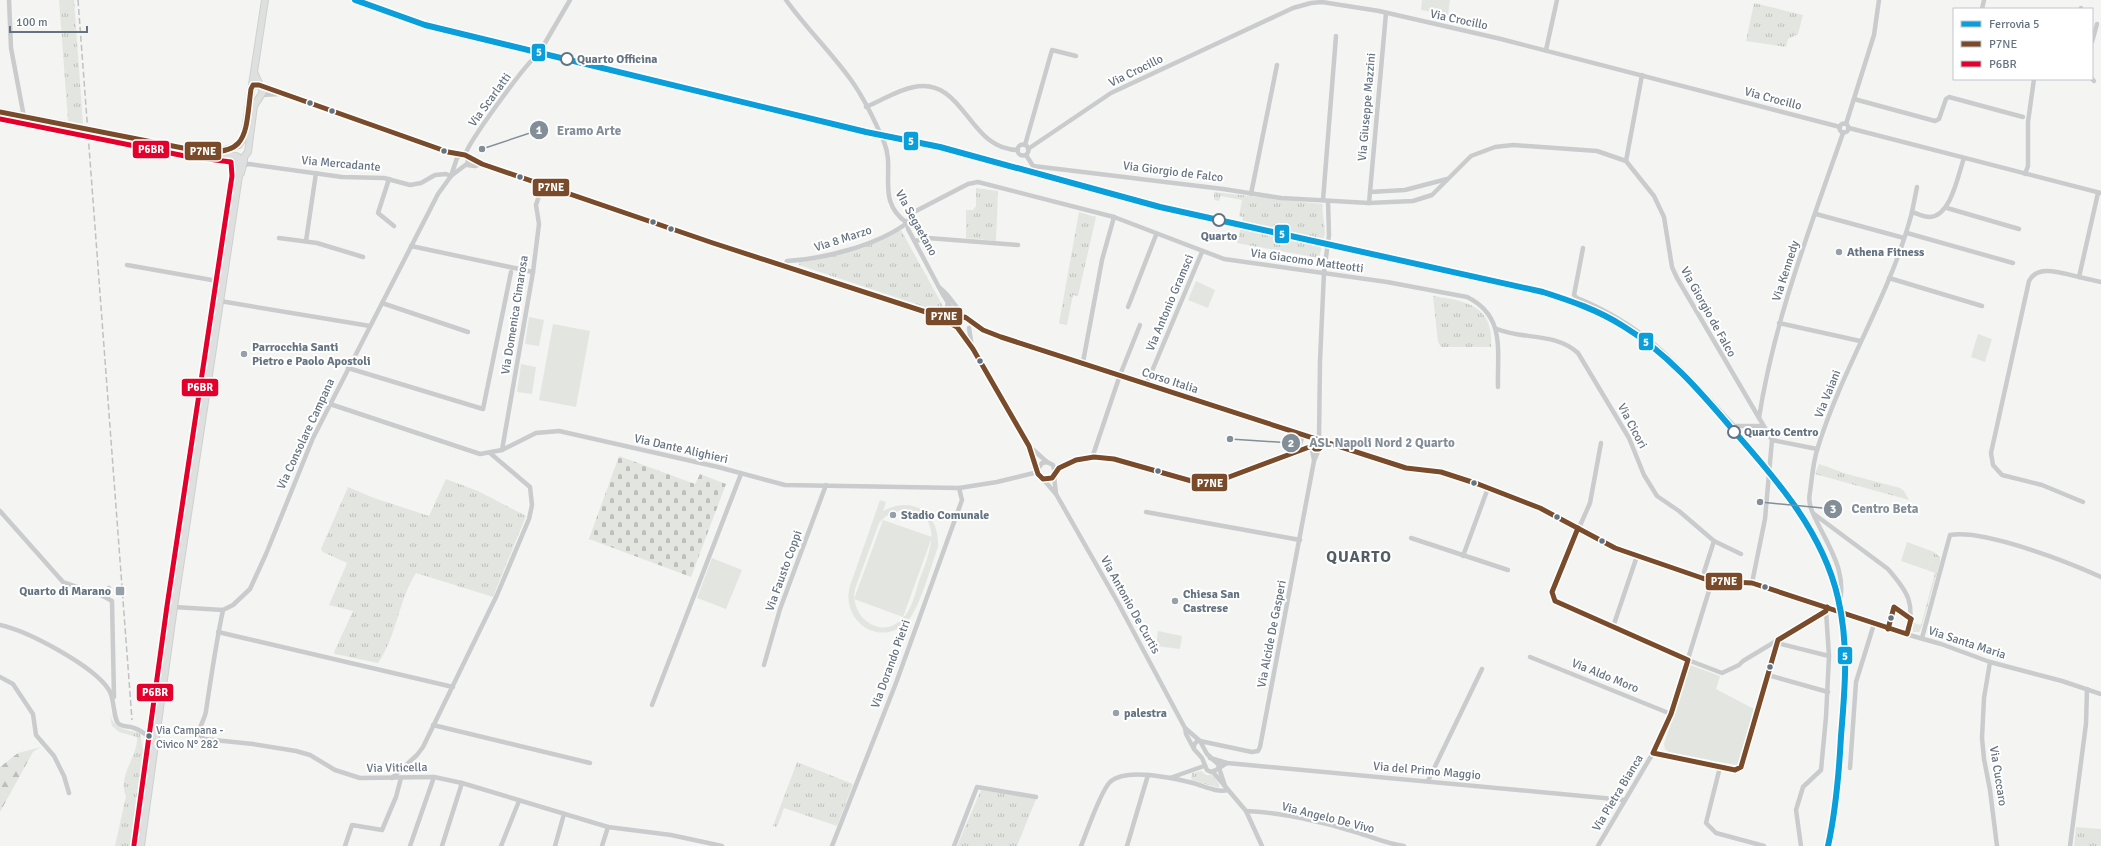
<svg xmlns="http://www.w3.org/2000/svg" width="2101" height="846" font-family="Signika,sans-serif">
<defs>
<pattern id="grass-tufts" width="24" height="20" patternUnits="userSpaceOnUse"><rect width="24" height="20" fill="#e3e6e0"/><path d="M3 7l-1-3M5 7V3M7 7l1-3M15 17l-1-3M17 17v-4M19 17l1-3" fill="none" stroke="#bcbfbb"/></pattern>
<pattern id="forest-firs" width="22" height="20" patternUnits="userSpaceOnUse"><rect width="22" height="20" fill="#e3e6e0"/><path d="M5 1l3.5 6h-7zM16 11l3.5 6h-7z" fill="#bcbfbb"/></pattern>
<pattern id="cemetery-stones" width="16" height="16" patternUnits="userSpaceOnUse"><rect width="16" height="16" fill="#e3e6e0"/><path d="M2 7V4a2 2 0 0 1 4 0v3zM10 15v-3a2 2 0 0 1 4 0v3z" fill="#bcbfbb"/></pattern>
</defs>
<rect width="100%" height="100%" fill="#f4f4f2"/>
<g fill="url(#grass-tufts)">
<path d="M59,0H74L83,124L68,121Z"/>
<path d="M1754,3L1803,15L1798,34L1788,39L1786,47L1746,41Z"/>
<path d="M976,188L998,191L996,241L966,238V210H973L976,206Z"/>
<path d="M1214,192L1322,204L1325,233L1319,258L1237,243L1243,217L1239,216L1242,200L1221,196L1219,201L1214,200Z"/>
<path d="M1079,212L1096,217L1078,296L1073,295L1067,325L1059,323Z"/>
<path d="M901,230L944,308L940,312L799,265V262C834,259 868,244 901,230Z"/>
<path d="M1433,296C1467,301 1494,306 1491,347H1441L1438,342Z"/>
<path d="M1819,464L1847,474L1900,488L1904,491L1909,500L1815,474Z"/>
<path d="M446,479L478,491L526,516L493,597L416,573C398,601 397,636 378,663L335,654L334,652L353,611L329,605L347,563L323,552L321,549L348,487L374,498L429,516Z"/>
<path d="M1934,552L1940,557V562L1921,629L1919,632H1913L1912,625L1914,623L1921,625L1935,573L1927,570Z"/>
<path d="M110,715C114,729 127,730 140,733L143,749L147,752L135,846H115L126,796C117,776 138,757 137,737L119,732L112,726Z"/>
<path d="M797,762L853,784L837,826L784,808L777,827L773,826Z"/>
<path d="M1201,771L1206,775H1213L1219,784V788L1191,780L1192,773Z"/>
<path d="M981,790L1036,799L1017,846H957Z"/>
<path d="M2076,827L2101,829V846H2074Z"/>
</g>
<path fill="url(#forest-firs)" d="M41,747L33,752L0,812V767L18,753Z"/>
<path fill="url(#cemetery-stones)" d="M619,456L695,484L700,474L726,484L691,577L589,539Z"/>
<g fill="#e3e6e0" fill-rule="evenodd">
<path d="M1422,0H1450L1448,15L1421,10Z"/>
<path d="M1196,281L1215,290L1208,308L1188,300Z"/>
<path d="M529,317L544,320L539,346L525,344Z"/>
<path d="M553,324L590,331L576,407L539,400Z"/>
<path d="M1978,334L1992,339L1985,362L1971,357Z"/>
<path d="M521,364L536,367L532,394L517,392Z"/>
<path d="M880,500L886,502L883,511C913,495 940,513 938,547C931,566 919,611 906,623C879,648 840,620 850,586ZM901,510C948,512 929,554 919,581C915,593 912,610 902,619C880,641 849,616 855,589L879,523L886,516Z"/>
<path d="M883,520L932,537L903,617L854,599Z"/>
<path d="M1907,542L1934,552L1927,570L1901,561Z"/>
<path d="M712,558L742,570L726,609L697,598Z"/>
<path d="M1158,631L1182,636L1180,649L1156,646Z"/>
<path d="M1690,665L1720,676L1716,689L1754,709L1740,762L1736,765L1669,752L1665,749L1664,744Z"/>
</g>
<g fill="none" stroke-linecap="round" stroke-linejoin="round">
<defs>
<g id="secondary">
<path d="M0,112L186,149L236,156"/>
<path d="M219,152L239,145L244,137L265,0"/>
<path d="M241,173L244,162V157L248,152L254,106L263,92L255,74"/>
<path d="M141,846L174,607L239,176L238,157"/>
</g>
</defs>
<use href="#secondary" stroke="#d0d0d0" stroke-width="8"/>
<g stroke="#cacbcc" stroke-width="4.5">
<path d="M9,0L11,48L24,117"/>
<path d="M786,0C806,28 831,52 851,80C864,98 875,121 884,142C896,170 875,201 907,223"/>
<path d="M1982,9L1984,0"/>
<path d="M2081,9V8"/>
<path d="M2092,42L2097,24"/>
<path d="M542,48L570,0"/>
<path d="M1546,50L1557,0"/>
<path d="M2092,79L2094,81"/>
<path d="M262,87L448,152L465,155L482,164L713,243L935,315L958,319L965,317L983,330L1001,337L1406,468L1441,472L1478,484L1540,508L1615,548L1702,578C1723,584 1744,581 1765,587L1888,629L1941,644L1990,662L2062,681L2101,694"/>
<path d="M261,95L279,94"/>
<path d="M1854,99L1935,121L1939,119L1946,99L1949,97L2023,117"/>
<path d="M866,107C883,100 897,90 914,87C965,77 968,150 1018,150"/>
<circle cx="1844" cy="128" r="4.5"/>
<path d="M1846,124L1874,35L1879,0"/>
<path d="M1849,128L2101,193"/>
<circle cx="1023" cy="150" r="5.5"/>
<path d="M1025,145L1052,50L1076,56"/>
<path d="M1028,149L1111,93L1293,8L1311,3L1322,2L1379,11L1501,39L1840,127"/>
<path d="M465,155C469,141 521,71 533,59C535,57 538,57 541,55"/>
<path d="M1026,155L1033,166L1050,168L1223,189L1281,198L1369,203L1413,201L1432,195L1471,156L1495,147L1513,145L1597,151L1626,161L1654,196L1664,217L1672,267L1677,278L1772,440L1765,519L1752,583"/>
<path d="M1626,161L1642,75"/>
<path d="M244,165L249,164L342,177L384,178L410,185L421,183L435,175L446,174L451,176"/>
<path d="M467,165L475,166L481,164"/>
<path d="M2025,174L2028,166V122L2034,79"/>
<path d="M451,176L468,163L467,156"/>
<path d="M389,179L378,213L394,226"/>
<path d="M1917,187L1912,212C1918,214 1924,217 1930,217C1951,216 1958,175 1964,158"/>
<path d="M1370,192L1405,190L1447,179"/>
<path d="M1251,194L1277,65"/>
<path d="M1323,200L1336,36"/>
<path d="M1369,203L1386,13"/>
<path d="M1947,208L2019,229"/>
<path d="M1816,214L1904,238"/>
<path d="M1907,233L2013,263"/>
<path d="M279,238L317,243L363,257"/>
<path d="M306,241L316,173"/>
<path d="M915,241L928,238L1018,245"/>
<path d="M411,246L533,272"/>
<path d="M1583,248L1574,295L1577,298C1649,327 1683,371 1734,426H1763"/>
<path d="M127,265L223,282"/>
<path d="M785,267L787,261C824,259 878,245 907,223"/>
<path d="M2079,277L2101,282"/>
<path d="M1889,278L1982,306"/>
<path d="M940,288C951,296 956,309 966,318"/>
<path d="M220,301L370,326"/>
<path d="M382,303L468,332"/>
<path d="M1128,307L1156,235"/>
<path d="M936,315C941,319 948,320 953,324C961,330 967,341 973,349L1029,446L1047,462"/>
<path d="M942,316L946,312L948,302"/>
<path d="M958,319L942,293L908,229C907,222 908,217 914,212L968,184L978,182L1114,217L1224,259L1387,282L1467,297C1506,316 1497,351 1498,387"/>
<path d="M1779,323L1860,341"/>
<path d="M969,328L972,347"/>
<path d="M1497,329C1523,340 1555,332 1578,353L1629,438L1644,475L1657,496L1679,511L1714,541L1741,554"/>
<path d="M1083,362L1102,260L1114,217"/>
<path d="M348,368L483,409L511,272"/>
<path d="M1147,383L1202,252"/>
<path d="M330,404L480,454L502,450L536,433L559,431L718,467L785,485L959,488L997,482L1038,472"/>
<path d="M1759,418C1774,320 1811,226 1843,133"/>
<path d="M1772,440L1817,449"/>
<path d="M1321,441L1319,439L1320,361L1324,272L1329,235L1328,201"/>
<path d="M1601,443L1590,503L1553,587L1552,597L1555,601L1688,660L1722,673L1739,665L1743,661L1826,611L1827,607"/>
<path d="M1029,446L1038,474L1043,479L1052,478C1055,475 1056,471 1059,468C1100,436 1168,486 1213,483L1312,446"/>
<path d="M502,450L533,272L539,224L536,205L543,183"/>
<path d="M1298,451L1303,434"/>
<path d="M1290,453L1294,441L1295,432"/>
<path d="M1092,458L1120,375L1140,325"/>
<path d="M1314,460L1311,444L1317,439"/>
<path d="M1038,469L1042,463L1047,462L1053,465L1055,473"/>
<path d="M1054,476L1056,494"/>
<path d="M1043,479L1056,494L1117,601L1185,728L1186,734L1194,749"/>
<path d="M2083,502L2042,485L2002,475L1993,465L1991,453L2029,281C2038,263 2064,274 2079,277L2098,193"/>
<path d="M0,511L63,582L103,596"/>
<path d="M1146,512L1300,540"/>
<path d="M1814,514L1888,569C1908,592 1916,604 1907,634"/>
<path d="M1411,538L1508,570"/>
<path d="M1463,556L1488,488"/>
<path d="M1704,572L1714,541"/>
<path d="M109,588L103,596L112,601L114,697"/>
<path d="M174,607L223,610L233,605L250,589L266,554L313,438L438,194L451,176L457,158L461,155"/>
<path d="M223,610C216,643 211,677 206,711C205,719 199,726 199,734L204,739L253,744L296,751L310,755L335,770L360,778L434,777L462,783L608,827L671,835L722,846"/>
<path d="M1838,611C1848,578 1834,555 1819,526C1814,515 1807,505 1810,492C1812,478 1813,461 1818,447C1843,366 1891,294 1912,212"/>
<path d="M0,625C28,631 94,666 109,690C115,699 113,720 119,724C123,727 130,726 134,728C141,730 149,737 155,741"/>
<path d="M1613,627L1637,556"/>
<path d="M218,632L453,687"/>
<path d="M1922,638L1950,535C1984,529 2068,562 2101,577"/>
<path d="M1777,643L1829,656"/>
<path d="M1530,657L1671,714"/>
<path d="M1990,662L1984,698L1982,738L1984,759L1990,790L1997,846"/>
<path d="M764,665L780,609L826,485"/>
<path d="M1768,675L1828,692"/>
<path d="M0,677L13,684L33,714L36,735L54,756L64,776L69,793"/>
<path d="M652,705L741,474"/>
<path d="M433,725L590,763"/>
<path d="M1185,728L1200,741L1252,752L1258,751L1260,747L1314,461L1319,449L1328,443"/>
<path d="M1197,741H1200L1207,754L1219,765L1218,769L1211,772L1207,770L1202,758L1194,749V745Z"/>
<path d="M1653,753L1735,770L1741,767L1778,640"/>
<path d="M1210,758L1227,763L1625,800"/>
<path d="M1720,767L1706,823L1716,833L1764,846"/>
<path d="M1850,768L1856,682L1874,624"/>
<path d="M1213,772L1246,811L1262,846"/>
<path d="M392,778L417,755L423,747L497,595L529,519L532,505L530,487L490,453"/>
<path d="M1170,778L1204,766"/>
<path d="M1428,781L1482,669"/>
<path d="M1225,786L1219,768L1227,763"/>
<path d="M1246,811C1280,812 1327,823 1359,833C1374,838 1388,844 1404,846"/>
<path d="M345,846L352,825L382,830L396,797L401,778"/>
<path d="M410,846L434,777"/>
<path d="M442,846L462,783"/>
<path d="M501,846L519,801"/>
<path d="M555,846L564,814"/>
<path d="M602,846L608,827"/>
<path d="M832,846L896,683L962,500L959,488"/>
<path d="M954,846L977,787L1036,797"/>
<path d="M1081,846C1087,832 1100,792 1110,782C1126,767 1173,778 1193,783C1204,786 1217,793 1228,790"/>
<path d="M1127,846L1148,775"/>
<path d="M1598,846L1653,753L1671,714L1712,581"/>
<path d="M1801,846L1796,810L1803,787L1821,770L1826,717L1829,656L1826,611"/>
<path d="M2070,846L2086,724L2087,689"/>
</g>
<use href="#secondary" stroke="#dedfdf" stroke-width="6"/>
<path stroke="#c0c1c2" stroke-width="1.5" stroke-dasharray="6 3" stroke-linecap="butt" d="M78,0L132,720"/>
<defs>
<g id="bus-1">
<path d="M0,112L193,150C250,159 245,133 251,89L253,85H259L448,152L465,155L482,164L713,243L935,315L958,319L965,317L983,330L1001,337L1406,468L1441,472L1478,484L1540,508L1615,548L1702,578L1712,581L1752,583L1907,634L1911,619"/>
<path d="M939,317L957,327L973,349L1029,446L1038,474L1043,479L1052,478L1059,468L1076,460L1094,457L1114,459L1195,482L1213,483L1312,446L1315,449H1319L1324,444"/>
<path d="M1578,528L1552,592L1555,601L1688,660L1671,714L1653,753L1735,770L1741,767L1778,640L1826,611L1827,607"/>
<path d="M1888,629L1894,607L1911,619"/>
</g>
<path id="bus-2" d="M0,119L185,156L231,162L232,176L167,606L134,845"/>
</defs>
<use href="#bus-1" stroke="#fff" stroke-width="8"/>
<use href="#bus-2" stroke="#fff" stroke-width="8"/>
<use href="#bus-1" stroke="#7a4b2a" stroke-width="5"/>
<use href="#bus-2" stroke="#e4002b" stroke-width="5"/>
<defs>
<path id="rail-1" d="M355,0L425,25L866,132L940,147L1160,207L1543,292C1571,301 1598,310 1623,326C1666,352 1700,391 1733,430C1776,479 1823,532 1838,598C1849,645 1845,689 1841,736C1839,773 1836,810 1828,846"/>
</defs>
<use href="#rail-1" stroke="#fff" stroke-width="9"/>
<use href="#rail-1" stroke="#0a9eda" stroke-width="6"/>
</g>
<g fill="#fff" stroke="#657381" stroke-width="2">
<circle cx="567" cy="59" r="6"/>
<circle cx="1219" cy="220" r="6"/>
<circle cx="1734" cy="432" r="6"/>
</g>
<g fill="#657381" stroke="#fff" stroke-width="1.5">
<circle cx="310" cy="103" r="3.5"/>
<circle cx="332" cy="111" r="3.5"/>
<circle cx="444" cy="151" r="3.5"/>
<circle cx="520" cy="177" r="3.5"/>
<circle cx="653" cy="222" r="3.5"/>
<circle cx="671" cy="229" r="3.5"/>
<circle cx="980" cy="361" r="3.5"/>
<circle cx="1158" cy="471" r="3.5"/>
<circle cx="1474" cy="483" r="3.5"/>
<circle cx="1557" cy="517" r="3.5"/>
<circle cx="1602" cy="541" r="3.5"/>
<circle cx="1765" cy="587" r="3.5"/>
<circle cx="1891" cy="618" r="3.5"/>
<circle cx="1770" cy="667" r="3.5"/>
<circle cx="149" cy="736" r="3.5"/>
</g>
<g fill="#97a0a9" stroke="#fff" stroke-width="1.5">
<circle cx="1839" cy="252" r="4"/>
<circle cx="244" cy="354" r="4"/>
<circle cx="893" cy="515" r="4"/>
<rect x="115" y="586" width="10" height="10" rx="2"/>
<circle cx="1175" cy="601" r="4"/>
<circle cx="1116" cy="713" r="4"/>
</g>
<g text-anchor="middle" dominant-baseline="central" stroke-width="4" stroke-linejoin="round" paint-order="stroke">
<g font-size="11" fill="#657381" stroke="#fff" text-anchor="start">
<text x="156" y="730">Via Campana -<tspan x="156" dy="14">Civico N° 282</tspan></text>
</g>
<g font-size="12" fill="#657381" stroke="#fff">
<text transform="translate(1459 20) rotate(12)">Via Crocillo</text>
<text transform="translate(1136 71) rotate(-26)">Via Crocillo</text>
<text transform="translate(1773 99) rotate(15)">Via Crocillo</text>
<text transform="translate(490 100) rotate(-54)">Via Scarlatti</text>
<text transform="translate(1367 107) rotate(-85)">Via Giuseppe Mazzini</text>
<text transform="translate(341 164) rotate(5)">Via Mercadante</text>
<text transform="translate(1173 172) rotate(7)">Via Giorgio de Falco</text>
<text transform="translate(916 223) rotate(61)">VIa Segaetano</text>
<text transform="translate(843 239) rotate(-18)">Via 8 Marzo</text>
<text transform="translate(1307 261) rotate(8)">Via Giacomo Matteotti</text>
<text transform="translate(1786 271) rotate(-72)">Via Kennedy</text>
<text transform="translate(1170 303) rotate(-67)">Via Antonio Gramsci</text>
<text transform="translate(1708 312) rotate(61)">Via Giorgio de Falco</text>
<text transform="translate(515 315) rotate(-81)">Via Domenica Cimarosa</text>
<text transform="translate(1170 381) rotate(18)">Corso Italia</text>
<text transform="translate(1828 394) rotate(-68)">Via Vaiani</text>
<text transform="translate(1632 426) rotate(62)">Via Cicori</text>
<text transform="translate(306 434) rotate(-65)">Via Consolare Campana</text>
<text transform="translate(681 449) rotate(13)">Via Dante Alighieri</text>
<text transform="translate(784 571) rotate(-70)">Via Fausto Coppi</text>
<text transform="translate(1130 605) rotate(61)">Via Antonio De Curtis</text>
<text transform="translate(1272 634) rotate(-79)">Via Alcide De Gasperi</text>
<text transform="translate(1967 643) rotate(18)">Via Santa Maria</text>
<text transform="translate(891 664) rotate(-70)">Via Dorando Pietri</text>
<text transform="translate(1605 676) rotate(22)">Via Aldo Moro</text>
<text transform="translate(397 768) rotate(-1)">Via Viticella</text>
<text transform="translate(1427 771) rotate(5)">Via del Primo Maggio</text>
<text transform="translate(1998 776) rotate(81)">Via Cuccaro</text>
<text transform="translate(1618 793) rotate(-59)">Via Pietra Bianca</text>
<text transform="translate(1328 818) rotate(14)">Via Angelo De Vivo</text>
</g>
<g font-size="12" font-weight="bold" fill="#657381" stroke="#fff" text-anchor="start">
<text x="577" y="59">Quarto Officina</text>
<text x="1219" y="236" text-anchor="middle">Quarto</text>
<text x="1744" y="432">Quarto Centro</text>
</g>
<g font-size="12" font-weight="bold" fill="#657381" stroke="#fff" text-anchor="start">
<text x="1847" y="252">Athena Fitness</text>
<text x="252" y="347">Parrocchia Santi<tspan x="252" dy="14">Pietro e Paolo Apostoli</tspan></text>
<text x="901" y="515">Stadio Comunale</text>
<text x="111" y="591" text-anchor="end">Quarto di Marano</text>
<text x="1183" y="594">Chiesa San<tspan x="1183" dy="14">Castrese</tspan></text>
<text x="1124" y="713">palestra</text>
</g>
<g font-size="16" font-weight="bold" letter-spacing="1" fill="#525d66" stroke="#fff">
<text x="1359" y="557">QUARTO</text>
</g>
</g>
<path fill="none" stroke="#838e99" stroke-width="1.5" d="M482 149L539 130M1230 439L1291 443M1760 502L1833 509"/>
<g fill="#838e99" stroke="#fff" stroke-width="1.5">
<circle cx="482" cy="149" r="4"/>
<circle cx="1230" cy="439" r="4"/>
<circle cx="1760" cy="502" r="4"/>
<circle cx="539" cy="130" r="10"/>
<circle cx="1291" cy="443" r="10"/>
<circle cx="1833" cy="509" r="10"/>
</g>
<g font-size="12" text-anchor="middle" font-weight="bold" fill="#fff">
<text x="539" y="134">1</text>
<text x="1291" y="447">2</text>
<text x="1833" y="513">3</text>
</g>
<g font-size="13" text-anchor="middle" font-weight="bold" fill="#838e99" stroke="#fff" stroke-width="4" stroke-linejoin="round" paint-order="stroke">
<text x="589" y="135">Eramo Arte</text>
<text x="1382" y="447">ASL Napoli Nord 2 Quarto</text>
<text x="1885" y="513">Centro Beta</text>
</g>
<g stroke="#fff" stroke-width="1.5">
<rect x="531" y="43" width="15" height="19" rx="4" fill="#0a9eda"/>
<rect x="903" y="131" width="16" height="20" rx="4" fill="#0a9eda"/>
<rect x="132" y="140" width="38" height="19" rx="4" fill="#e4002b"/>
<rect x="184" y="141" width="38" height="20" rx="4" fill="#7a4b2a"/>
<rect x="532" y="178" width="38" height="19" rx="4" fill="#7a4b2a"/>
<rect x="1274" y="224" width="16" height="20" rx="4" fill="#0a9eda"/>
<rect x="925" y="307" width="38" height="19" rx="4" fill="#7a4b2a"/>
<rect x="1638" y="332" width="16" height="19" rx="4" fill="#0a9eda"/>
<rect x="181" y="378" width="38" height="19" rx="4" fill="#e4002b"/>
<rect x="1191" y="473" width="37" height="19" rx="4" fill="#7a4b2a"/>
<rect x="1705" y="572" width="38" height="19" rx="4" fill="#7a4b2a"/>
<rect x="1837" y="646" width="16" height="19" rx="4" fill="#0a9eda"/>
<rect x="136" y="683" width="38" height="19" rx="4" fill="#e4002b"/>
</g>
<g font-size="11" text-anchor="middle" font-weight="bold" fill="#fff">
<text x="539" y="56">5</text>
<text x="911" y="145">5</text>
<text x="151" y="153">P6BR</text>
<text x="203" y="155">P7NE</text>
<text x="551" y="191">P7NE</text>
<text x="1282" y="238">5</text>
<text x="944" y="320">P7NE</text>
<text x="1646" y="346">5</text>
<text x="200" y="391">P6BR</text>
<text x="1210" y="487">P7NE</text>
<text x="1724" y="585">P7NE</text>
<text x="1845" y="660">5</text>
<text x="155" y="696">P6BR</text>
</g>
<rect x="1953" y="8" width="140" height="72" fill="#ffffff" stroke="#c1c7cd"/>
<rect x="1961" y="21" width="20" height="6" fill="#0a9eda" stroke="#c1c7cd"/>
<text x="1989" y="28" font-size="12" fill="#657381">Ferrovia 5</text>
<rect x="1961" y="41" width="20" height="6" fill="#7a4b2a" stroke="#c1c7cd"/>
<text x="1989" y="48" font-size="12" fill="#657381">P7NE</text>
<rect x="1961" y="61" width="20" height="6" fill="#e4002b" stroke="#c1c7cd"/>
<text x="1989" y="68" font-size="12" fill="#657381">P6BR</text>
<path d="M10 26v6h77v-6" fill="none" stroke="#657381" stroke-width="2"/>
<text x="16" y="26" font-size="12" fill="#657381" stroke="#ffffff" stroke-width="3" paint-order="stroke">100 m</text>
</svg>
